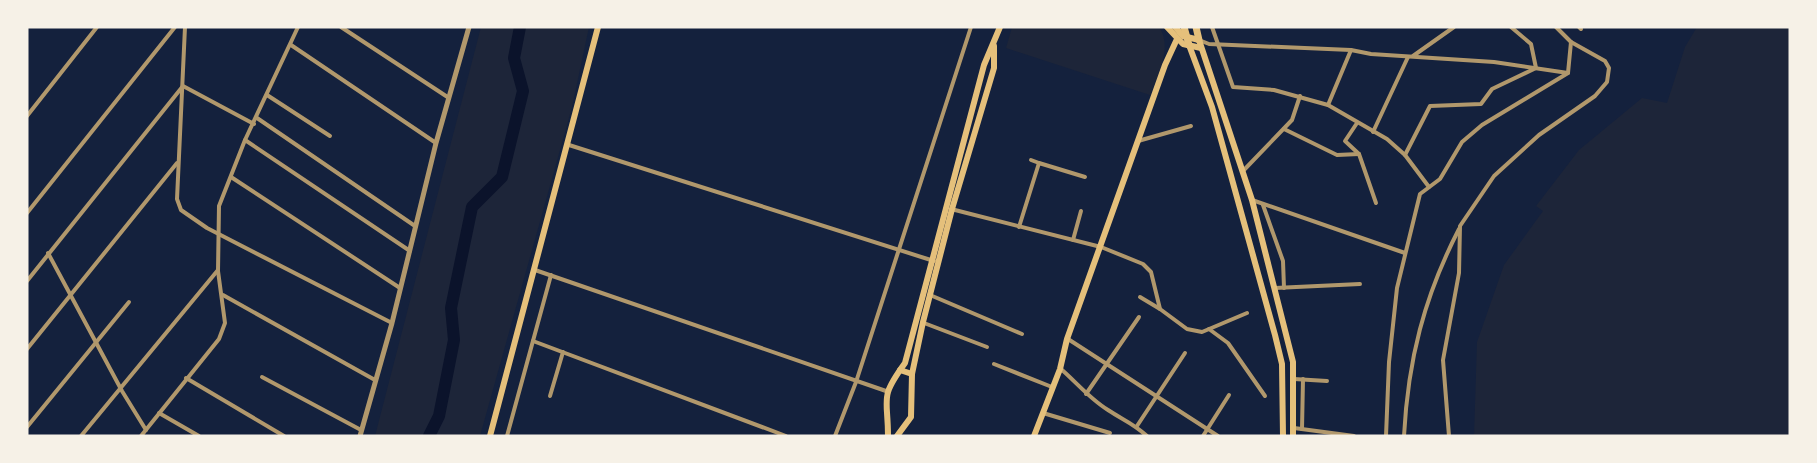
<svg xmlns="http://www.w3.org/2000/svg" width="1817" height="463" font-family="'PT Sans',sans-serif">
<rect width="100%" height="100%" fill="#14213d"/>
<g fill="#1d2539">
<path d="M481,27H589L572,107L480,436H375Z"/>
<path d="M1012,27H1159C1173,47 1158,74 1150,95L1006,48Z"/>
<path d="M1697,27H1790V436H1474L1477,342L1504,265L1543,211L1536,206L1579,150L1642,98L1667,103L1685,47Z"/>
</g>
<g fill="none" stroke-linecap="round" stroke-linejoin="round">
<path stroke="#0b132b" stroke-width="12" d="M429,436L439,416L454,340L451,308L472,207L502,177L523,91L514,58L520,27"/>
<g stroke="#b1986c" stroke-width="4">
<path d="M185,27L177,199L181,210L207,228L392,323"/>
<path d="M341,27L449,98"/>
<path d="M1212,27L1233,87L1274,90L1328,105L1387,139L1405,155L1429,187"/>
<path d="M1579,27L1581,29"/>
<path d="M1199,40L1209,44L1351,50L1371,54L1494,62L1568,73L1571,42"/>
<path d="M291,45L436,143"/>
<path d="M1413,56L1454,27"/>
<path d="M267,95L330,136"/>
<path d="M1328,105L1351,50"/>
<path d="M27,116L97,27"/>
<path d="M257,118L415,226"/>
<path d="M1357,123L1345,141L1359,154L1376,203"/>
<path d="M1284,129L1337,155L1359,154"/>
<path d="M1373,132L1408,57"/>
<path d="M245,140L410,251"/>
<path d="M1138,141L1191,126"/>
<path d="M569,145L934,261"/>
<path d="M1405,155L1430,106L1481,104L1492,89L1536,68L1531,44L1511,27"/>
<path d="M1031,160L1039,163"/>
<path d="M1243,171L1292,120L1300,96"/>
<path d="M231,177L400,288"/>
<path d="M1252,200L1405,253"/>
<path d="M1263,205L1283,261L1284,288"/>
<path d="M951,209L1101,247L1143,264L1151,272L1160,309L1187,329L1202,332L1247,313"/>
<path d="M27,213L175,27"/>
<path d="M1019,227L1039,163L1085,177"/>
<path d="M1073,240L1081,211"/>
<path d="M48,253L122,391L146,430"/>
<path d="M535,270L886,391"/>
<path d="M27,281L183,86L254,124"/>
<path d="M1275,288L1360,284"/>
<path d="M223,295L375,380"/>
<path d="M930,295L1022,334"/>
<path d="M1140,297L1160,309"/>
<path d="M924,323L987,347"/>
<path d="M1209,329L1228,343L1265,396"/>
<path d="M1068,339L1218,436"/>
<path d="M533,341L786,436"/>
<path d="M27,349L177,163"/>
<path d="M994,364L1052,387"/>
<path d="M1061,369C1077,383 1090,399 1108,410C1123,420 1133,423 1147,436"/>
<path d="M262,377L361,430"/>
<path d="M186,378L284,436"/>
<path d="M1294,379L1327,381"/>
<path d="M1086,394L1139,317"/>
<path d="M550,396L563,352"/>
<path d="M159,413L199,436"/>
<path d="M1043,413L1110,433"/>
<path d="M1137,426L1185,353"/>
<path d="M27,427L129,302"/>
<path d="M1294,428L1354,436"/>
<path d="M1302,429L1303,379"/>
<path d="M81,436L218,270"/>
<path d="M141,436L219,339L225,323L218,271L219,206L245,140L298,27"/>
<path d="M507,436L551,275"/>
<path d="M835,436L856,382L971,27"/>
<path d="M1203,436L1229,395"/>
<path d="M1386,436L1389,362L1397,288L1420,194L1440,179L1462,142L1482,125L1568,73"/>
<path d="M1404,436C1408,360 1424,297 1459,229"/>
<path d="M1449,436L1443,360L1459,273L1460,226L1494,176L1539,135L1595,96L1607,82L1609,68L1605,61L1571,42L1556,27"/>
</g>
<path stroke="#b1986c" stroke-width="5" d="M360,436L392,323L436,143L469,27"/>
<g stroke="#e5c07b" stroke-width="6">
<path d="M888,436C888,396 879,399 905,363L984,65L1000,27"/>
<path d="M897,436L911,417L912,374L923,322L952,209L994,68V46"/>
<path d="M1034,436L1060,369L1067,339L1165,65L1177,39"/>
</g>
<g stroke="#e5c07b" stroke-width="6">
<path d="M1167,27L1183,44L1201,48"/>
<path d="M1175,27L1183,36L1199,40L1252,200L1293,362V436"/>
<path d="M1189,45L1212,107L1275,335L1282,364L1283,436"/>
<path d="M900,370L912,374"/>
<path d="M490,436L598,27"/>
</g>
<g stroke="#e5c07b" stroke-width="7">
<path d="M1184,27L1189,45"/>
<path d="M1196,27L1199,40"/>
</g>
</g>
<rect width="1817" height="463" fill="none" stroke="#f6f1e7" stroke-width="57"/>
</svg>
